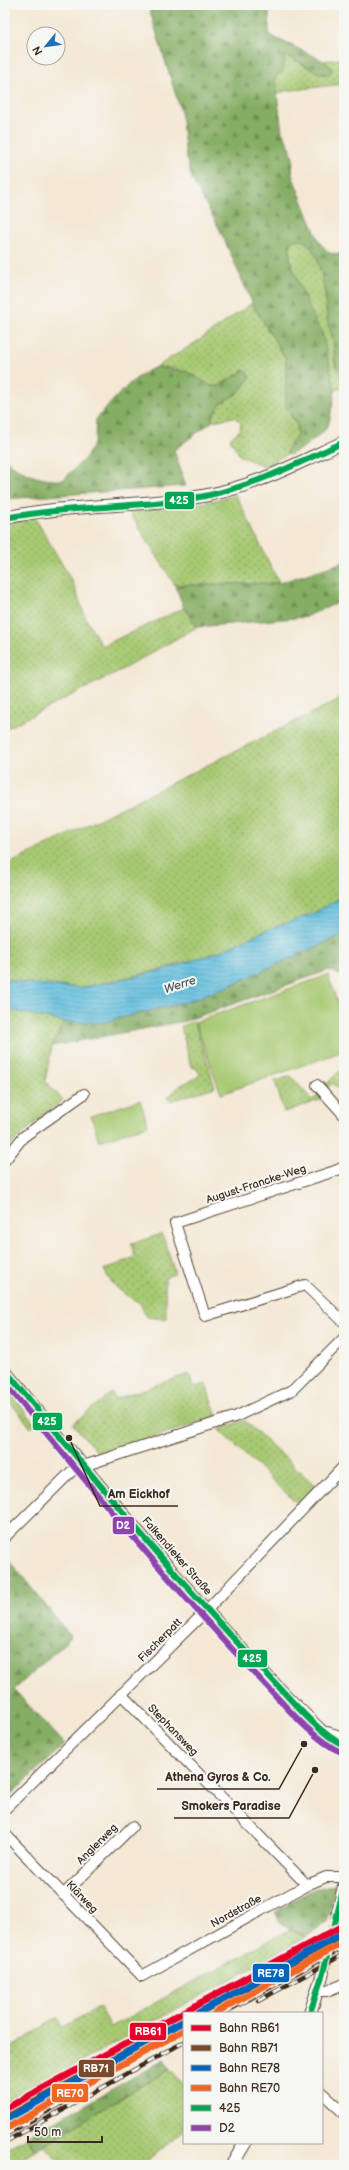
<svg xmlns="http://www.w3.org/2000/svg" width="349" height="2170" font-family="'Balsamiq Sans',sans-serif">
<defs>
<pattern id="grass-dots" width="8" height="8" patternUnits="userSpaceOnUse"><rect width="8" height="8" fill="#a7c972"/><path d="M2 2h.1M6 6h.1" fill="none" stroke="#89a35d" stroke-width="1.8" stroke-linecap="round"/></pattern>
<pattern id="forest-firs" width="22" height="20" patternUnits="userSpaceOnUse"><rect width="22" height="20" fill="#85ad64"/><path d="M5 1l3.5 6h-7zM16 11l3.5 6h-7z" fill="#6e8d52"/></pattern>
<pattern id="water-rules" width="6" height="5" patternUnits="userSpaceOnUse"><rect width="6" height="5" fill="#60bede"/><path d="M0 2.5h6" fill="none" stroke="#509bb3"/></pattern>
</defs>
<rect width="100%" height="100%" fill="#f6f6f2"/>
<filter id="ink" filterUnits="userSpaceOnUse"><feTurbulence type="fractalNoise" baseFrequency=".025" numOctaves="2"/><feDisplacementMap in="SourceGraphic" scale="8" xChannelSelector="R" yChannelSelector="G"/><feConvolveMatrix kernelMatrix="1 2 1 2 8 2 1 2 1" color-interpolation-filters="sRGB"/></filter>
<filter id="wash" filterUnits="userSpaceOnUse"><feTurbulence type="fractalNoise" baseFrequency=".012" numOctaves="4" result="noise"/><feDisplacementMap in="SourceGraphic" scale="16" xChannelSelector="R" yChannelSelector="G"/><feGaussianBlur stdDeviation="0.9" result="paint"/><feColorMatrix in="noise" values="0 0 0 0 0 0 0 0 0 0 0 0 0 0 0 0 0 1.4 0 .05"/><feComposite in="paint" operator="in"/></filter>
<g filter="url(#wash)">
<rect width="100%" height="100%" fill="#f4e8d5"/>
<g fill="url(#grass-dots)" stroke="#717a48">
<path d="M285,55L321,74L332,68L324,61L344,58V84L285,91L276,95L275,77L282,72Z"/>
<path d="M296,239L305,240L317,256L325,292L327,320L333,338L335,362L344,386L335,391L322,333L312,314L294,272L290,259V242Z"/>
<path d="M252,303L286,359V407L297,425V435L287,450V454L264,466L240,456L230,439L239,431L241,423L234,417L213,421L211,417L221,403L238,393L244,370L219,386H211L175,368L156,367L201,339Z"/>
<path d="M236,495L279,583L175,585L128,510L202,503Z"/>
<path d="M34,516L73,583L86,619L102,646L184,608L197,627L123,669L5,729V524Z"/>
<path d="M344,697V896L312,914L264,931L221,951L160,970L80,988L25,983L5,979V866Z"/>
<path d="M5,1009L64,1022L52,1046L45,1081L63,1100L16,1139L5,1152Z"/>
<path d="M194,1021L215,1087L171,1101L167,1096C174,1094 176,1088 183,1084C189,1080 195,1081 200,1074L196,1068L191,1067L181,1026Z"/>
<path d="M344,1067V1096L333,1083L326,1089L324,1086Z"/>
<path d="M291,1076L312,1100L319,1095L323,1099L284,1112L275,1081Z"/>
<path d="M161,1234L164,1239L175,1273L165,1278L166,1319L146,1317L140,1303C124,1295 112,1286 104,1270L135,1257L131,1244Z"/>
<path d="M189,1374L193,1387L206,1384L217,1417L99,1454L73,1424L112,1392L115,1399Z"/>
<path d="M5,1386L35,1424L31,1428L5,1396Z"/>
<path d="M244,1420L318,1488L300,1506L219,1430Z"/>
<path d="M290,1929L305,1938L5,2104V2052L57,2017L62,2027L100,2007L111,2027Z"/>
<path d="M170,2069L184,2085V2130L143,2165H63L43,2145Z"/>
<path d="M27,2137L35,2150L10,2165H5V2149Z"/>
</g>
<g fill="url(#forest-firs)" stroke="#606c41">
<path d="M148,5H282L269,9V35L324,61L332,68L330,75L321,74L285,55L282,72L275,77L282,132L290,147L293,158L292,175L312,225L320,243L329,253L338,254L344,252V386L335,362L333,338L327,320L325,292L317,256L305,241L296,239L290,243V259L294,272L312,314L322,333L335,391L329,423L323,432L304,447L290,455L287,454V450L297,435V425L286,407V359L254,307L220,230L192,179L186,157L181,112Z"/>
<path d="M156,367L188,372L211,386H219L244,370L248,372L250,378L238,393L221,403L212,417L213,421L174,450L186,486L5,499V459C22,474 40,481 63,480L87,456L95,441L96,419C115,399 130,378 156,367Z"/>
<path d="M344,562V600L305,617L197,627L184,608L175,585L279,583Z"/>
<path d="M344,934V977L329,970L185,1021L52,1046L64,1022H105L189,1001L232,985Z"/>
<path d="M5,1555L71,1637L14,1690L65,1744L5,1800Z"/>
<path d="M335,1885L327,1921L305,1938L280,1922L275,1912L313,1889Z"/>
<path d="M164,2060L170,2069L35,2150L27,2137Z"/>
</g>
<g fill="#a7c972" stroke="#717a48">
<path d="M328,975L344,1022V1051L221,1094L195,1022Z"/>
<path d="M140,1100L148,1125L99,1141L91,1116Z"/>
</g>
<path fill="url(#water-rules)" stroke="#4e747e" d="M344,896V934L231,985L189,1001L105,1022H64L5,1009V979L25,983L80,988L160,971L221,951L264,931L312,914Z"/>
</g>
<g filter="url(#ink)">
<g fill="none" stroke-linecap="round" stroke-linejoin="round">
<path stroke="#cfc2b0" stroke-width="12" stroke-dasharray="12 6" stroke-linecap="butt" d="M323,1973L338,1912"/>
<defs>
<g id="minor">
<path d="M317,1085L344,1115"/>
<path d="M5,1160L23,1137L84,1094"/>
<path d="M344,1167L335,1171L175,1223L205,1316L305,1285L344,1322"/>
<path d="M5,1370C110,1497 213,1626 332,1740L344,1745"/>
<path d="M5,1537L74,1469L237,1416L292,1390L344,1338"/>
<path d="M121,1694L307,1885"/>
<path d="M327,1732L344,1737"/>
<path d="M5,1809L202,1615L344,1466"/>
<path d="M5,1834L142,1976L307,1885L326,1877H344"/>
<path d="M63,1895L132,1827"/>
<path d="M317,1991H327L344,1984"/>
<path d="M322,2093L344,2113"/>
</g>
<g id="major">
<path d="M5,518C70,503 138,508 203,496C254,487 298,463 344,442"/>
<path d="M338,1912L344,1886"/>
<path d="M310,2013L323,1973"/>
<path d="M232,2165L245,2143"/>
</g>
</defs>
<use href="#minor" stroke="#574639" stroke-width="12"/>
<use href="#major" stroke="#574639" stroke-width="14"/>
<use href="#minor" stroke="#fff" stroke-width="10"/>
<use href="#major" stroke="#fff" stroke-width="12"/>
<defs>
<g id="rail">
<path d="M258,2001L344,1954"/>
<path d="M224,2013L344,1947"/>
<path d="M5,2135L84,2091"/>
<path d="M5,2142L184,2042"/>
</g>
</defs>
<use href="#rail" stroke="#3b2a1e" stroke-width="4.5"/>
<use href="#rail" stroke="#f6f6f2" stroke-width="3" stroke-dasharray="9" stroke-linecap="butt"/>
<defs>
<g id="bus-1">
<path d="M5,518C71,505 139,509 205,496C254,486 299,463 344,442"/>
<path d="M5,1370C90,1473 174,1577 267,1674C287,1695 318,1734 344,1745"/>
<path d="M310,2013L323,1973L344,1886"/>
</g>
<path id="bus-2" d="M5,1383C88,1484 171,1585 261,1680C282,1702 314,1741 341,1752"/>
</defs>
<use href="#bus-1" stroke="#f6f6f2" stroke-width="9"/>
<use href="#bus-2" stroke="#f6f6f2" stroke-width="9"/>
<use href="#bus-1" stroke="#00a651" stroke-width="6"/>
<use href="#bus-2" stroke="#8e44ad" stroke-width="6"/>
<defs>
<path id="rail-1" d="M5,2109L344,1925"/>
<g id="rail-2">
<path d="M199,2013L344,1934"/>
<path d="M9,2116L184,2021"/>
</g>
<g id="rail-3">
<path d="M198,2013L344,1933"/>
<path d="M5,2120L184,2021"/>
</g>
<g id="rail-4">
<path d="M215,2013L344,1942"/>
<path d="M9,2127L184,2030"/>
</g>
</defs>
<use href="#rail-1" stroke="#f6f6f2" stroke-width="10"/>
<use href="#rail-2" stroke="#f6f6f2" stroke-width="10"/>
<use href="#rail-3" stroke="#f6f6f2" stroke-width="10"/>
<use href="#rail-4" stroke="#f6f6f2" stroke-width="10"/>
<use href="#rail-1" stroke="#e4002b" stroke-width="7"/>
<use href="#rail-2" stroke="#7a4b2a" stroke-width="7"/>
<use href="#rail-3" stroke="#0065bd" stroke-width="7"/>
<use href="#rail-4" stroke="#f26522" stroke-width="7"/>
</g>
</g>
<g text-anchor="middle" dominant-baseline="central" stroke-width="4" stroke-linejoin="round" paint-order="stroke">
<g font-size="11" fill="#3b2a1e" stroke="#f6f6f2">
<text transform="translate(256 1184) rotate(-18)">August-Francke-Weg</text>
<text transform="translate(177 1556) rotate(49)">Falkendieker Straße</text>
<text transform="translate(160 1640) rotate(-45)">Fischerpatt</text>
<text transform="translate(173 1730) rotate(46)">Stephansweg</text>
<text transform="translate(97 1844) rotate(-45)">Anglerweg</text>
<text transform="translate(82 1897) rotate(46)">Klärweg</text>
<text transform="translate(236 1911) rotate(-29)">Nordstraße</text>
</g>
<g font-size="12" font-style="italic" fill="#465658" stroke="#f6f6f2">
<text transform="translate(180 985) rotate(-18)">Werre</text>
</g>
</g>
<path fill="none" stroke="#3b2a1e" stroke-width="1.5" d="M69 1438L100 1506H178M304 1744L279 1789H157M315 1770L289 1818H174"/>
<g fill="#3b2a1e" stroke="#f6f6f2" stroke-width="1.5">
<circle cx="69" cy="1438" r="4"/>
<circle cx="304" cy="1744" r="4"/>
<circle cx="315" cy="1770" r="4"/>
</g>
<g font-size="12" text-anchor="middle" font-weight="bold" fill="#3b2a1e" stroke="#f6f6f2" stroke-width="4" stroke-linejoin="round" paint-order="stroke">
<text x="139" y="1498">Am Eickhof</text>
<text x="218" y="1781">Athena Gyros &amp; Co.</text>
<text x="231" y="1810">Smokers Paradise</text>
</g>
<g stroke="#f6f6f2" stroke-width="1.5">
<rect x="164" y="491" width="31" height="19" rx="4" fill="#00a651"/>
<rect x="32" y="1412" width="31" height="19" rx="4" fill="#00a651"/>
<rect x="112" y="1516" width="23" height="19" rx="4" fill="#8e44ad"/>
<rect x="237" y="1649" width="31" height="19" rx="4" fill="#00a651"/>
<rect x="252" y="1963" width="38" height="20" rx="4" fill="#0065bd"/>
<rect x="129" y="2022" width="38" height="19" rx="4" fill="#e4002b"/>
<rect x="78" y="2059" width="37" height="19" rx="4" fill="#7a4b2a"/>
<rect x="51" y="2083" width="38" height="20" rx="4" fill="#f26522"/>
</g>
<g font-size="11" text-anchor="middle" font-weight="bold" fill="#fff">
<text x="179" y="504">425</text>
<text x="47" y="1425">425</text>
<text x="123" y="1529">D2</text>
<text x="252" y="1662">425</text>
<text x="271" y="1977">RE78</text>
<text x="148" y="2035">RB61</text>
<text x="96" y="2072">RB71</text>
<text x="70" y="2097">RE70</text>
</g>
<rect width="349" height="2170" fill="none" stroke="#f6f6f2" stroke-width="20"/>
<rect x="183" y="2012" width="140" height="132" fill="#f6f6f2" stroke="#aba49d"/>
<rect x="191" y="2025" width="20" height="6" fill="#e4002b" stroke="#aba49d"/>
<text x="219" y="2032" font-size="12" fill="#3b2a1e">Bahn RB61</text>
<rect x="191" y="2045" width="20" height="6" fill="#7a4b2a" stroke="#aba49d"/>
<text x="219" y="2052" font-size="12" fill="#3b2a1e">Bahn RB71</text>
<rect x="191" y="2065" width="20" height="6" fill="#0065bd" stroke="#aba49d"/>
<text x="219" y="2072" font-size="12" fill="#3b2a1e">Bahn RE78</text>
<rect x="191" y="2085" width="20" height="6" fill="#f26522" stroke="#aba49d"/>
<text x="219" y="2092" font-size="12" fill="#3b2a1e">Bahn RE70</text>
<rect x="191" y="2105" width="20" height="6" fill="#00a651" stroke="#aba49d"/>
<text x="219" y="2112" font-size="12" fill="#3b2a1e">425</text>
<rect x="191" y="2125" width="20" height="6" fill="#8e44ad" stroke="#aba49d"/>
<text x="219" y="2132" font-size="12" fill="#3b2a1e">D2</text>
<g transform="translate(46 46) rotate(241)"><circle r="19" fill="#f6f6f2" stroke="#aba49d"/>
<path d="M0-3L7 15L0 10L-7 15Z" fill="#1f6fb2"/>
<text y="-6" font-size="11" font-weight="bold" text-anchor="middle" fill="#3b2a1e">N</text>
</g>
<path d="M28 2136v6h74v-6" fill="none" stroke="#3b2a1e" stroke-width="2"/>
<text x="34" y="2136" font-size="12" fill="#3b2a1e" stroke="#f6f6f2" stroke-width="3" paint-order="stroke">50 m</text>
</svg>
